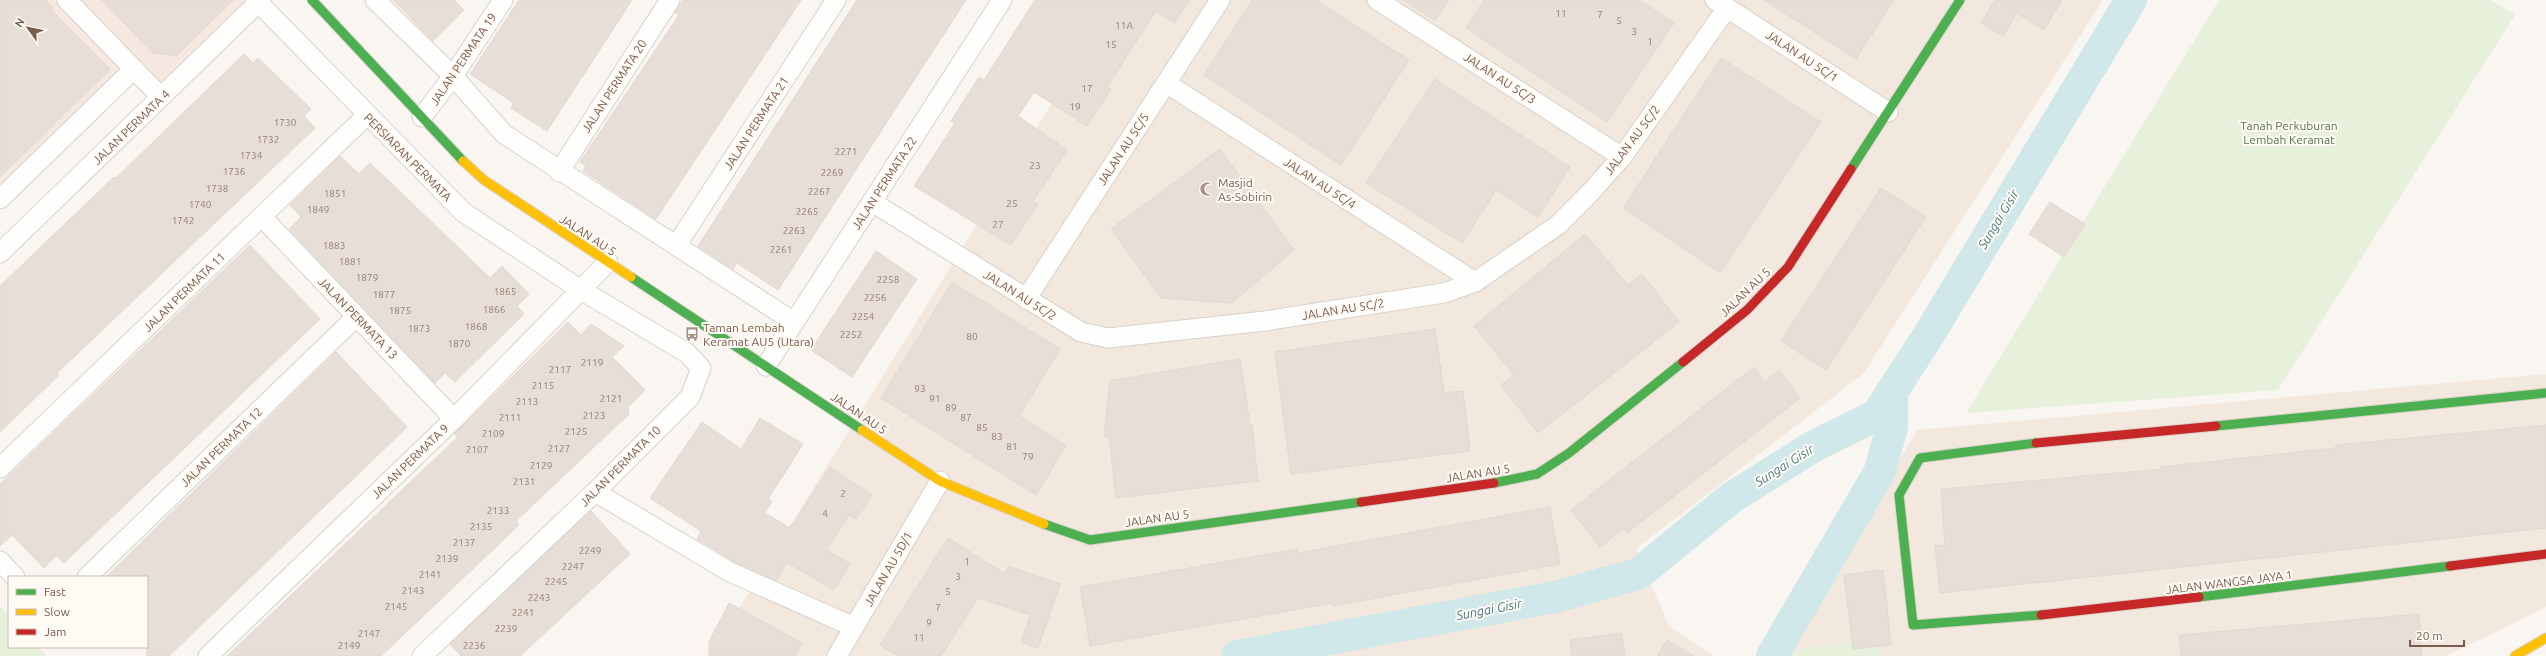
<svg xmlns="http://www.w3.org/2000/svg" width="2546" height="656" font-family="Ubuntu,sans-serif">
<rect width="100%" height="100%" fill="#f9f5f0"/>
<g fill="#f2e8de">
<path d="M1116,0H2103L1863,374L1636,549L1669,626L1714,656H721V637Z"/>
<path d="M2546,374V607L2446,656H1880L1878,637L1786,652L1917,430Z"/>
</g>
<path fill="#f6e8e1" d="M0,0H246L248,2L162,87L135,60L0,189Z"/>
<g fill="#e7f0db">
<path d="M2219,0H2491L2515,15L2278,390L1966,413Z"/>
<path d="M0,606L9,616V647H38L47,656H0Z"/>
<path d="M1879,637L1880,656H1784L1786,652Z"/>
</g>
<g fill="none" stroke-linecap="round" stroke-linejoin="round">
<g stroke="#d0e8ea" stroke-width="32">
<path d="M1237,656L1555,597L1638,574L1731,498L1814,446L1877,415L1928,336L2131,0"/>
<path d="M1772,656L1880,471L1892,427V393"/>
</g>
</g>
<g fill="#e6ded7" stroke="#e2d8d2">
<path d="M0,0H45L53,8L51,10L110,69L0,177Z"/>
<path d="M102,0H233L176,56L153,53Z"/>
<path d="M393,0H454L464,10L433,41Z"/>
<path d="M519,0H632L547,131L511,108L514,103L470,74Z"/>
<path d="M683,0H801L656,219L583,171L586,166L580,162L679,15L675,12Z"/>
<path d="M857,0H966L778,290L737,263L733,269L698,246Z"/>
<path d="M1035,0H1190L1174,23L1156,11L1107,87L1111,89L1087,126L1034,92L1018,116L1067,150L1033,201L1038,204L1011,245L914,186L955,123L951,121L979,77L984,80Z"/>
<path d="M1252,0H1316L1409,60L1341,165L1204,75Z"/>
<path d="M1403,0H1449L1435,21Z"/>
<path d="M1484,0H1639L1674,23L1607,122L1466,28Z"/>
<path d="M1764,0H1894L1856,59Z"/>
<path d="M1995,0H2062L2044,30L2017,13L2003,36L1981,23Z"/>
<path d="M244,54L253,63L258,58L311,109L304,116L315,128L57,373L59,375L0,432V286L114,177L116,178Z"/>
<path d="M1721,58L1821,122L1720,273L1623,208Z"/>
<path d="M1435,79L1570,167L1538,217L1496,190L1462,243L1366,183Z"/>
<path d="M1220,149L1294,250L1232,303L1161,298L1111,229Z"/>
<path d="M340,156L359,174L370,163L490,278L502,266L529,294L517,306L524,314L455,382L445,373L435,383L289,229L301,217L290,205Z"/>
<path d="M1881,188L1926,217L1826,370L1781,341Z"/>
<path d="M2050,202L2085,224L2064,257L2029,234Z"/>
<path d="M1585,234L1628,285L1642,274L1679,322L1538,433L1501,385L1514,375L1474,326Z"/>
<path d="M250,245L320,319L64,563L57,555L44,568L12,535L0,546V484Z"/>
<path d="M876,251L917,279L852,377L811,350Z"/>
<path d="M952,282L1060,349L1019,416L1066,445L1036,495L881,398Z"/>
<path d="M568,322L581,335L591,324L624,346L612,357L645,390L628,407L629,414L516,521L519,525L381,656H227L458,437L454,434Z"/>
<path d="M1435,329L1444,393L1463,391L1470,451L1291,474L1275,352Z"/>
<path d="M336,352L407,427L169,656H147V577H106Z"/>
<path d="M1240,359L1250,425H1252L1258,481L1116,498L1109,436L1104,437L1110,381Z"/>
<path d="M1754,367L1765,382L1779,370L1800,398L1627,533L1624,528L1600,547L1571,510Z"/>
<path d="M760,418L803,444L768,499L772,501L765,513L790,528L830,467L872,495L856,519L849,515L826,550L850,564L834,590L787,562L776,580L735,562L697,539L701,531L650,498L702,422L741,449Z"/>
<path d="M2546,425V528L1940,593L1935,546L1945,545L1941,489L2161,469V467L2336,448V445Z"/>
<path d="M1550,507L1560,564L1333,606V603L1090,646L1080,587L1298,549V553Z"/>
<path d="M591,511L630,554L520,656H461L450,644Z"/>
<path d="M948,538L1005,574L1008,566L1060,584L1038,648L1021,642L1030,615L978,598L941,656H898L880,645Z"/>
<path d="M1883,570L1891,645L1853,649L1844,575Z"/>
<path d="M729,603L802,643L795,656H709V642Z"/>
<path d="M2419,614L2422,656H2181L2179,635Z"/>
<path d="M1622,633L1625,656H1572L1570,640Z"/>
<path d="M1667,640L1694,656H1657Z"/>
</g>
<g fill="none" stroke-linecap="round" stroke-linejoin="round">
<defs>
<g id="street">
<path d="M67,0L161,97"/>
<path d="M256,0L463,212L581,290L687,353L701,368L690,397L595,492L422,656"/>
<path d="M375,0L453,76L504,134L794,322"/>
<path d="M1377,0L1622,157"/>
<path d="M1715,0L1888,112"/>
<path d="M1166,83L1475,282"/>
<path d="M422,117L453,76L503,0"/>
<path d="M559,172L670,0"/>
<path d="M0,199L134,69"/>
<path d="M872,202L1081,332L1108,338L1265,321L1444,293L1475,282L1558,225L1589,194L1622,157L1727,8"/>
<path d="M262,217L454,419"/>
<path d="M676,246L836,0"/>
<path d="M0,253L261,0"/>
<path d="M1026,299L1220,0"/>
<path d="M766,366L1002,0"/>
<path d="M0,468L366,116"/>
<path d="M595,492L730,572L854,627"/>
<path d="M0,561L15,577"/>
<path d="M87,577L356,317"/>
<path d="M208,656L454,419L608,262"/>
<path d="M837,656L940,481"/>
</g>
<g id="fast">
<path d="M312,0L463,161"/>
<path d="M1851,169L1960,0"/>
<path d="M631,277L862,430"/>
<path d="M2216,426L2546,393"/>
<path d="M2036,443L1920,458L1899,495L1913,625L2041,615"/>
<path d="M1494,483L1537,474L1569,453L1683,362"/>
<path d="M1044,524L1090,540L1361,502"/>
<path d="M2199,597L2450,566"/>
</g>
<g id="slow">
<path d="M463,161L484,180L631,277"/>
<path d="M862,430L940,481L1044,524"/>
<path d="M2515,656L2546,638"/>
</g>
<g id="jam">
<path d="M1683,362L1747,310L1788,267L1851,169"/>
<path d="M2036,443L2216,426"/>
<path d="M1361,502L1494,483"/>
<path d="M2450,566L2546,554"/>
<path d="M2041,615L2199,597"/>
</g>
</defs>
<use href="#street" stroke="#d7d1cb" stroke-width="21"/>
<use href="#fast" stroke="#d9d2cb" stroke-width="11"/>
<use href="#slow" stroke="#d9d2cb" stroke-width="11"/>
<use href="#jam" stroke="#d9d2cb" stroke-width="11"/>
<use href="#street" stroke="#fefefd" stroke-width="19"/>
<use href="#fast" stroke="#4caf50" stroke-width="9"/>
<use href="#slow" stroke="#ffc107" stroke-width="9"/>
<use href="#jam" stroke="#c62828" stroke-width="9"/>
</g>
<defs>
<symbol id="mosque-bare" viewBox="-9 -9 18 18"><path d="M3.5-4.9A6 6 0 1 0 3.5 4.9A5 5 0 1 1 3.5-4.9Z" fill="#a69286" stroke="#fffaf3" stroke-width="2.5" paint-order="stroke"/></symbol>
<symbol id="bus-bare" viewBox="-9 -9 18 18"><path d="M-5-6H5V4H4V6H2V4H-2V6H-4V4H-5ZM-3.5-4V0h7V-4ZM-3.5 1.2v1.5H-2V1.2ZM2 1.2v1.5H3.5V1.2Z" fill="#a69286" stroke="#fffaf3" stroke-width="2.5" paint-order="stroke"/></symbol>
</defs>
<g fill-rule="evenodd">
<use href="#mosque-bare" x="1197" y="179" width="20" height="20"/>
<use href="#bus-bare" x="682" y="324" width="20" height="20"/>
</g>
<g text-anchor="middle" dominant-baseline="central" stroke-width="4" stroke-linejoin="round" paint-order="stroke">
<g font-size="10" fill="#977e72">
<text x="1561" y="13">11</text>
<text x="1600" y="14">7</text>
<text x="1619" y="20">5</text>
<text x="1124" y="25">11A</text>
<text x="1634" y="31">3</text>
<text x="1650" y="41">1</text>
<text x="1111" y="44">15</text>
<text x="1087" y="88">17</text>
<text x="1075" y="106">19</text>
<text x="285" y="122">1730</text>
<text x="268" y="139">1732</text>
<text x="846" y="151">2271</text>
<text x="251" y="155">1734</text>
<text x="1035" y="165">23</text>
<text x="234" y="171">1736</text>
<text x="832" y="172">2269</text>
<text x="217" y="188">1738</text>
<text x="819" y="191">2267</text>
<text x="335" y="193">1851</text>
<text x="1012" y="203">25</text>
<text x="200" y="204">1740</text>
<text x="318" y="209">1849</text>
<text x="807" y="211">2265</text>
<text x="183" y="220">1742</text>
<text x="998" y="224">27</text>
<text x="794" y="230">2263</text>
<text x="334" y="245">1883</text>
<text x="781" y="249">2261</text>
<text x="350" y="261">1881</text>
<text x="367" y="277">1879</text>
<text x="888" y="279">2258</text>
<text x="505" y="291">1865</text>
<text x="384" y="294">1877</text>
<text x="875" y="297">2256</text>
<text x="494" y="309">1866</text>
<text x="400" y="310">1875</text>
<text x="863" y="316">2254</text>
<text x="476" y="326">1868</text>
<text x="419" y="328">1873</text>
<text x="851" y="334">2252</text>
<text x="972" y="336">80</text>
<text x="459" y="343">1870</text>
<text x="592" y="362">2119</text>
<text x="560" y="369">2117</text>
<text x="543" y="385">2115</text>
<text x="920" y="388">93</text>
<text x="611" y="398">2121</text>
<text x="935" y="398">91</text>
<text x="527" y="401">2113</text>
<text x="951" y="407">89</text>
<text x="594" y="415">2123</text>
<text x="510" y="417">2111</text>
<text x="966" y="417">87</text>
<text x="982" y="427">85</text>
<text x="576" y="431">2125</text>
<text x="493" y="433">2109</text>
<text x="997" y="436">83</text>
<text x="1012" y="446">81</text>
<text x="559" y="448">2127</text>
<text x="477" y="449">2107</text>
<text x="1028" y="456">79</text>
<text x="541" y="465">2129</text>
<text x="524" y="481">2131</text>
<text x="843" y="493">2</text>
<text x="498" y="510">2133</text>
<text x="825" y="513">4</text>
<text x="481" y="526">2135</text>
<text x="464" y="542">2137</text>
<text x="590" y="550">2249</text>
<text x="447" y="558">2139</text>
<text x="967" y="561">1</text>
<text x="573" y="566">2247</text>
<text x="430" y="574">2141</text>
<text x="958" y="576">3</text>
<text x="556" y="581">2245</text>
<text x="413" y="590">2143</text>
<text x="948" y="591">5</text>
<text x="539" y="597">2243</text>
<text x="396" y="606">2145</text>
<text x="938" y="607">7</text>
<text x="523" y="612">2241</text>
<text x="929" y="622">9</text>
<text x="506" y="628">2239</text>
<text x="369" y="633">2147</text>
<text x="919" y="637">11</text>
<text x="349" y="645">2149</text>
<text x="474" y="645">2236</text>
</g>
<g font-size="12" fill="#7a5c4d" stroke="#fffaf3">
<text transform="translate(1802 56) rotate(33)">JALAN AU 5C/1</text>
<text transform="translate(463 59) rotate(-56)">JALAN PERMATA 19</text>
<text transform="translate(1500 78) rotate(33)">JALAN AU 5C/3</text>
<text transform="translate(614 86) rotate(-57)">JALAN PERMATA 20</text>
<text transform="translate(756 123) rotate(-57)">JALAN PERMATA 21</text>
<text transform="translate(131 127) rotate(-44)">JALAN PERMATA 4</text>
<text transform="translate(1632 140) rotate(-53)">JALAN AU 5C/2</text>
<text transform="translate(1123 149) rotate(-57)">JALAN AU 5C/5</text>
<text transform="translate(408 157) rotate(45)">PERSIARAN PERMATA</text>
<text transform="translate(884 183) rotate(-57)">JALAN PERMATA 22</text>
<text transform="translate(1320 183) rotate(33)">JALAN AU 5C/4</text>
<text transform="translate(588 235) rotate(33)">JALAN AU 5</text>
<text transform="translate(184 292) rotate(-44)">JALAN PERMATA 11</text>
<text transform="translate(1745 292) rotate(-44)">JALAN AU 5</text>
<text transform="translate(1020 295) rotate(32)">JALAN AU 5C/2</text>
<text transform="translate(1343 309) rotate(-9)">JALAN AU 5C/2</text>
<text transform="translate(358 318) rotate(46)">JALAN PERMATA 13</text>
<text transform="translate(859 413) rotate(34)">JALAN AU 5</text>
<text transform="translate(221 447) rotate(-44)">JALAN PERMATA 12</text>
<text transform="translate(410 461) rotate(-44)">JALAN PERMATA 9</text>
<text transform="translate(620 466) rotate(-45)">JALAN PERMATA 10</text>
<text transform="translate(1478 473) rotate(-9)">JALAN AU 5</text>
<text transform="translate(1157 518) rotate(-8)">JALAN AU 5</text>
<text transform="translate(888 569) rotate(-60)">JALAN AU 5D/1</text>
<text transform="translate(2229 582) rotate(-7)">JALAN WANGSA JAYA 1</text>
</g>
<g font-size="12" fill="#537a41" stroke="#fffaf3">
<text x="2289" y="125">Tanah Perkuburan<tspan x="2289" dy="14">Lembah Keramat</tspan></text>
</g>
<g font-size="12" fill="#7a5c4d" stroke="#fffaf3" text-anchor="start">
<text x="1218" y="182">Masjid<tspan x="1218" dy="14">As-Sobirin</tspan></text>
<text x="703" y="327">Taman Lembah<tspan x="703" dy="14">Keramat AU5 (Utara)</tspan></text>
</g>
<g font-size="13" font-style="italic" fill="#437c86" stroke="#fffaf3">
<text transform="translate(1998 219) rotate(-59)">Sungai Gisir</text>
<text transform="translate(1784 465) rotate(-32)">Sungai Gisir</text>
<text transform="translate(1489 609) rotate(-11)">Sungai Gisir</text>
</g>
</g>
<rect x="8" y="576" width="140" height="72" fill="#fffaf3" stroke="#cabbb1"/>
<rect x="16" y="589" width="20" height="6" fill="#4caf50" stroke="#cabbb1"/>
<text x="44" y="596" font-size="12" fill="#7a5c4d">Fast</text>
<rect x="16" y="609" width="20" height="6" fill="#ffc107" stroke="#cabbb1"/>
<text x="44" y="616" font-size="12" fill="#7a5c4d">Slow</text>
<rect x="16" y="629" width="20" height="6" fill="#c62828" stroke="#cabbb1"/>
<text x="44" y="636" font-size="12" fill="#7a5c4d">Jam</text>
<g transform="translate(28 28) rotate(303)" stroke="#fffaf3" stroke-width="3" paint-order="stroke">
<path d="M0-3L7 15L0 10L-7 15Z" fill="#7a5c4d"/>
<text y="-6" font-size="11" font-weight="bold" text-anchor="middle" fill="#7a5c4d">N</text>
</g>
<path d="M2410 640v6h54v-6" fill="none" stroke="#7a5c4d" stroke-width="2"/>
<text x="2416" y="640" font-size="12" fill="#7a5c4d" stroke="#fffaf3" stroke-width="3" paint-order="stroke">20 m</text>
</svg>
